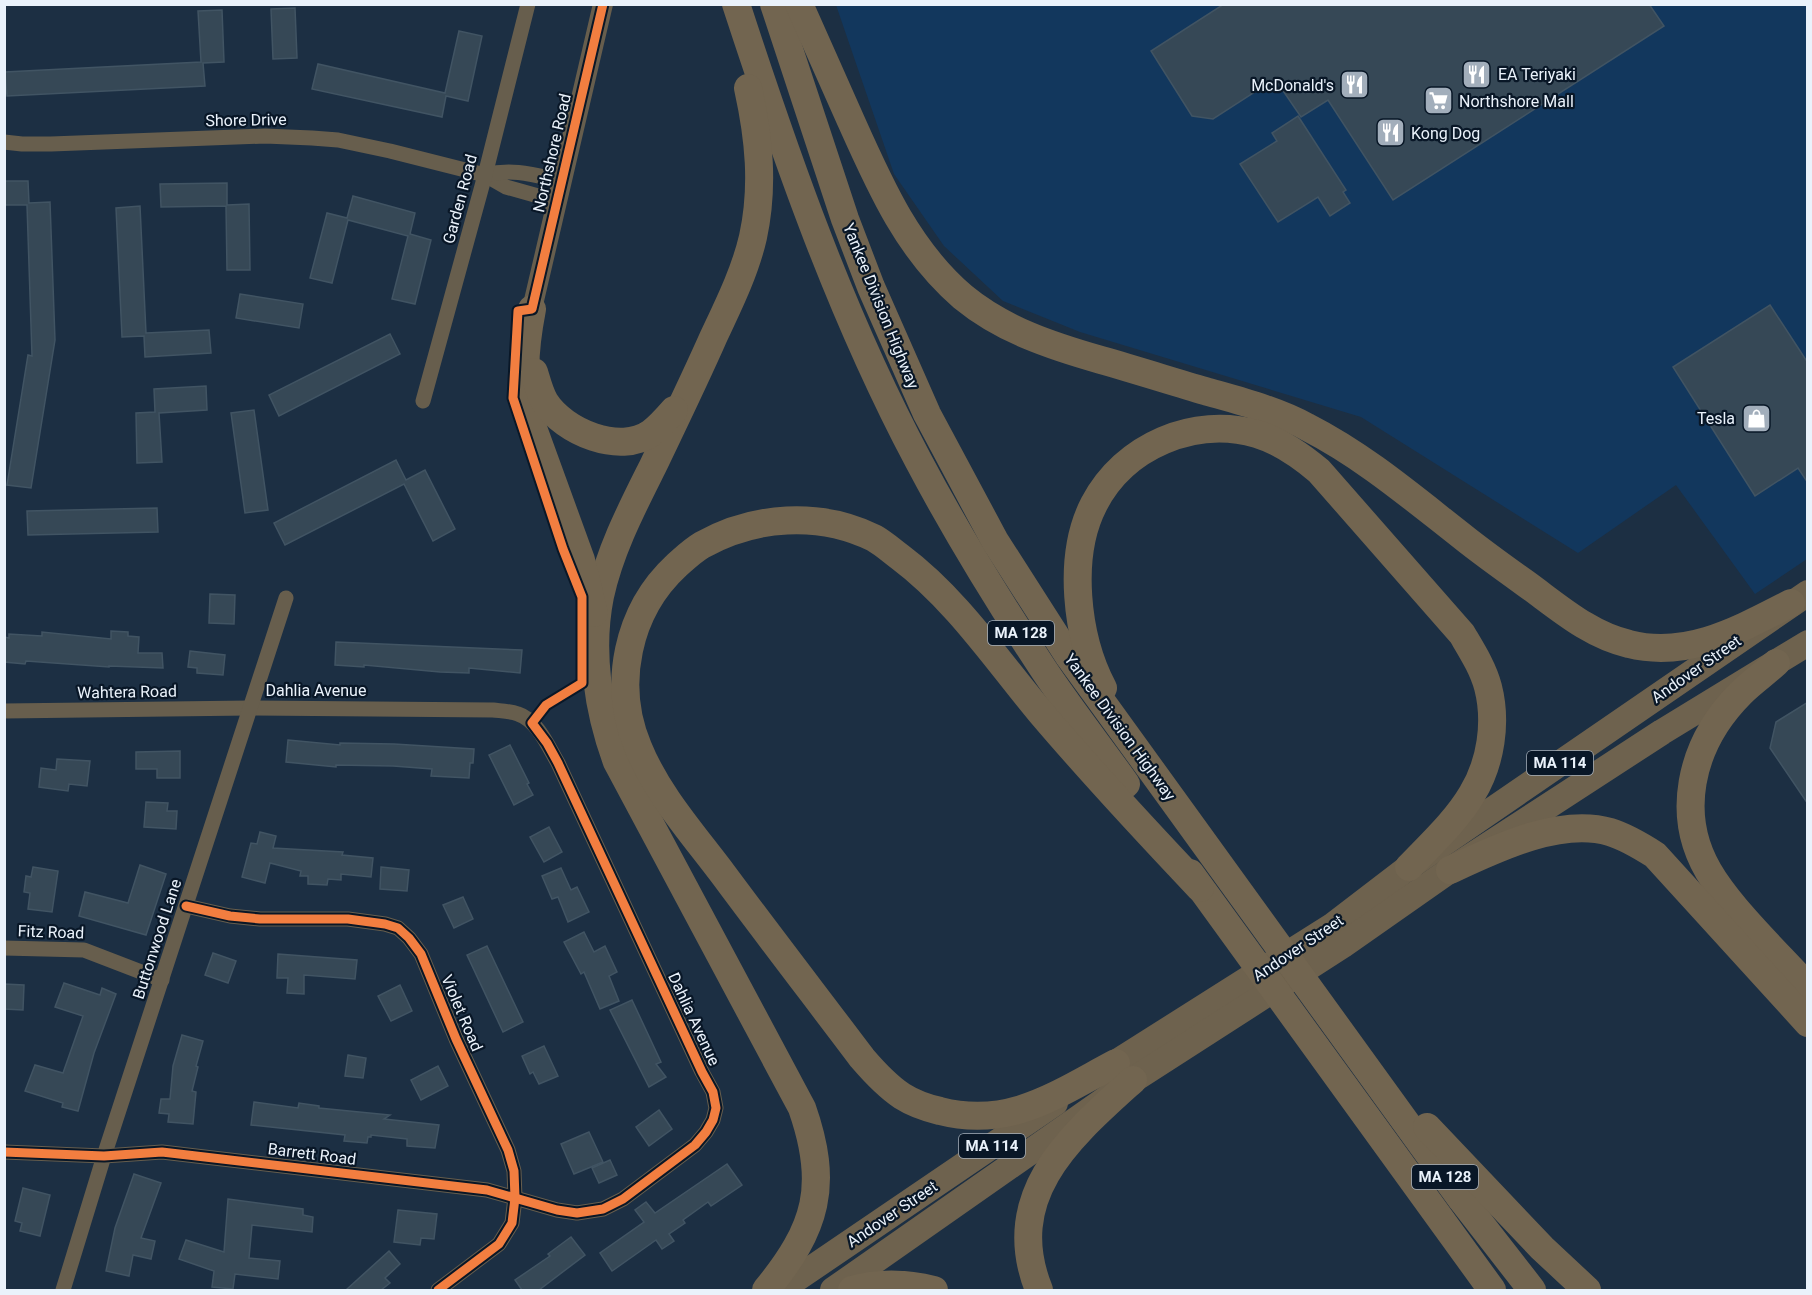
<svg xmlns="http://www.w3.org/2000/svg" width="1812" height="1295" font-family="Roboto,sans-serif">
<rect width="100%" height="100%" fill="#1c2f43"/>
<path fill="#12375d" d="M836,5H1807V559L1755,594L1676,485L1578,553L1361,417L1080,332L1003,301L944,246L894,174Z"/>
<g fill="#364856" stroke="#415463" stroke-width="1.5">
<path d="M1224,4H1649L1664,26L1393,200L1328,100L1301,117L1275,79L1213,119L1192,116L1151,51Z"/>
<path d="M295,8L297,58L273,59L271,9Z"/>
<path d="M222,10L224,62L203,63L205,86L7,96L5,72L201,62L198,11Z"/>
<path d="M459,31L482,36L468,101L446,96L442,117L312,89L318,64L445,93Z"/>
<path d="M1298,116L1346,190L1343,192L1350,203L1330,216L1318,197L1278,222L1240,164L1277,141L1272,133Z"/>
<path d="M4,181H28L29,203L50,202L55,340L31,488L7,485L28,355L32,356L27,205H4Z"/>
<path d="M227,183V205L249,204L250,270H227L226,206L161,207L160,184Z"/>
<path d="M353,196L415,213L410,234L431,240L415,304L392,299L408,236L348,220L332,283L310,278L327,213L347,218Z"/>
<path d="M140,206L146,333L209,330L211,353L145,357L144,336L122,337L116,208Z"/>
<path d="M240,294L303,304L299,328L236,318Z"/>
<path d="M1770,305L1808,363V483L1798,468L1755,496L1673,367Z"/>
<path d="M390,334L400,354L279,416L269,395Z"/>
<path d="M206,386L207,410L159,413L162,462L137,463L136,413L155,412L154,389Z"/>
<path d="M254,410L268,510L245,513L231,413Z"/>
<path d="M396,460L406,480L425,470L455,529L433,541L404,484L285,545L274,523Z"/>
<path d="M157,508L158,532L28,535L27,511Z"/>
<path d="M210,594L235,595L234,624L209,623Z"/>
<path d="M111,631L128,632V636L139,637L138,653H162L163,668L109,666V667L26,661L25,664L4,662V637L9,638V634L42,636V632L111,639Z"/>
<path d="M336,642L522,650L520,673L469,668V673L440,672L364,665V667L335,665Z"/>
<path d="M190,651L225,655L223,675L197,673V668L188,667Z"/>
<path d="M1808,702V804L1770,748L1776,722Z"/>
<path d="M288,740L340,745V743L394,744L474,749L473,763H470L469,778L431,776L432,769L393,766L336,765V767L286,762Z"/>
<path d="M510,745L529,783L527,784L533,795L514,805L489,755Z"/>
<path d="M180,751V778H157V769H136V752Z"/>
<path d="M57,759L90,761L87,786L69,784L68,791L39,787L41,768L56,770Z"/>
<path d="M146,802L168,803L167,811H177L176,829L144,827Z"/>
<path d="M549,827L562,852L544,862L530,837Z"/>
<path d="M260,832L276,836L273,848L343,852L342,855L373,858L371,877L341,874V880L328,879L327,885L308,884V876H300L301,871L270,863L265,883L242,877L251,843L257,844Z"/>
<path d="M140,865L166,874L146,935L79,916L85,892L128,903Z"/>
<path d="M33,867L58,871L52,912L28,909L30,893L24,892L26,876L31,877Z"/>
<path d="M381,867L409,870L407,891L380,889Z"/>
<path d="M561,868L571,890L577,887L589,912L568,922L558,897L552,899L542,876Z"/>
<path d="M463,897L473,919L454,928L443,905Z"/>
<path d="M584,932L594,952L605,946L617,972L609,976L619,1001L600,1009L584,972L581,974L564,942Z"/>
<path d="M487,946L523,1022L503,1032L467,955Z"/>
<path d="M213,953L236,961L228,983L205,975Z"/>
<path d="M278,954L357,960L355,979L304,975V994L287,993L288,978H277Z"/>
<path d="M64,983L100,995L102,988L116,994L94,1053L78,1111L62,1107L63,1103L25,1091L35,1065L63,1073L83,1016L55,1007Z"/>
<path d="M4,984L24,985L23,1010L4,1009Z"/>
<path d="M400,985L412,1011L391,1021L378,996Z"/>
<path d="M632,1000L661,1062L656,1064L666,1077L649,1087L610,1010Z"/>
<path d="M182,1035L203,1041L196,1066L198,1067L192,1091L196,1092L193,1124L168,1122L169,1114L159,1113L161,1099H170L173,1066Z"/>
<path d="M544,1046L558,1076L539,1084L533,1072L530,1074L522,1056Z"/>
<path d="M348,1055L366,1058L363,1078L345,1076Z"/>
<path d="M438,1066L448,1086L421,1100L411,1080Z"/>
<path d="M254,1102L298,1108L299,1103L319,1106V1108L390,1115L384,1119L439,1125L435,1148L407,1146V1139L371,1135V1137H368L367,1143L344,1141L345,1135L251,1125Z"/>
<path d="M659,1110L672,1129L649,1146L636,1127Z"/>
<path d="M589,1132L603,1162L574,1174L561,1144Z"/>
<path d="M610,1160L617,1175L599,1183L592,1168Z"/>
<path d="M727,1164L742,1185L711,1206L708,1202L683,1220L685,1223L669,1234L674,1241L662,1249L656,1240L612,1271L600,1253L644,1222L635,1210L646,1202L655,1213Z"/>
<path d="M134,1174L161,1183L141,1238L155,1241L151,1259L133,1255L129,1276L106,1271L115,1228Z"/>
<path d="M23,1188L50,1195L40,1236L20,1231L22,1223L15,1221Z"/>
<path d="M228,1199L303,1209V1215L313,1217L312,1232L252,1225L249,1258L280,1261L278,1279L235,1274L233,1289L212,1287L214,1271L179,1259L186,1240L224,1252Z"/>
<path d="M398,1210L437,1214L434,1239L421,1238L420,1245L394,1242Z"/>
<path d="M571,1237L585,1255L539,1290H522L515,1280L550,1256L548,1254Z"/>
<path d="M389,1251L400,1264L385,1278L390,1283L381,1290H346Z"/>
</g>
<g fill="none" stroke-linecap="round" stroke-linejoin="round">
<g stroke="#675e4d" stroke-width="15">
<path d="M4,142L22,144H51L265,136L312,138L338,140L390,151L485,175L506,187L556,201"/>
<path d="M485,175C513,168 534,175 561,181"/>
<path d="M423,401L485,175L528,4"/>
<path d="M4,711L250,708L493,710C501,711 510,711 518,714C537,720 548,746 558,763L702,1072L713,1092L716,1108L713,1120L706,1132L695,1145L623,1199L603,1209L577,1213L557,1210L487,1190L162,1152L104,1156L4,1152"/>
<path d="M186,906L230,916L260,919H348L385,924L398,928L409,938L421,954L456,1039L508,1150L514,1171L515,1198L512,1223L499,1244L438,1290"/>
<path d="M4,948L84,950L162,980"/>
<path d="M63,1290L104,1156L286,598"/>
</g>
<path stroke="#675e4d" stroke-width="20" d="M532,309L603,4"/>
<g stroke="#6e624e" stroke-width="26">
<path d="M1098,1074L1332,926L1409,867L1808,593"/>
<path d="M780,1290L1055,1103"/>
<path d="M833,1290L1133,1080L1343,945L1450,870L1662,732L1808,643"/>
</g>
<g stroke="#726550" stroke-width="28">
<path d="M736,4C787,160 841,315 918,460C956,532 999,602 1044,670C1070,709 1099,746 1126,784"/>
<path d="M774,4L845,219L871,287L927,414L995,541L1068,655L1462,1200L1532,1290"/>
<path d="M799,4C816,43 834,82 851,121C880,186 908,250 963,297C1003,330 1052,346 1101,360C1136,370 1171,381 1205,391C1240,401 1276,410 1307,427C1364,456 1413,498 1463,537C1483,553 1504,568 1525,583C1557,606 1589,635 1629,644C1688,659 1740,629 1791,603"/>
<path d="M748,88C759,138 764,186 753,237C745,272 728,306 713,338C694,381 673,424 653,466C632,508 610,550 600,596C589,651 598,711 617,762L802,1108C829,1185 817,1228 766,1290"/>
<path d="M532,309C523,356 523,381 533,428L581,560L594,613"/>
<path d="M534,372C537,382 540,394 545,402C564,432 620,455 651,433C659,427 667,418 674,410"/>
<path d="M1776,663C1765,673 1752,682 1741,693C1690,744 1672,818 1714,880C1738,916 1778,954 1808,987"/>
<path d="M1103,688C1076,637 1067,556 1094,504C1124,446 1194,416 1257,434C1280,441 1300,455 1319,471L1462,634C1472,651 1483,668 1488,687C1497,722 1491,763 1472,794C1456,821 1431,844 1409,867"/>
<path d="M1450,870C1495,849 1560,817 1610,832C1626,837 1641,846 1655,855L1808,1023"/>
<path d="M1190,873L1492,1290"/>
<path d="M1116,1063C1057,1094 1010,1129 940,1111C927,1108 913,1103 902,1096C887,1086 874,1072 862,1058C816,997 769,936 723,874C693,834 657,794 638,747C612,685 627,611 677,565C685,558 692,551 702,545C754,516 819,511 874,538C883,543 892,551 900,557C956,599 996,659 1041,713C1092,773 1146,831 1200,888"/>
<path d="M1427,1127L1542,1248L1587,1290"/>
<path d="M852,1290C879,1282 906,1283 934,1290"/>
<path d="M1039,1290C1001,1195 1070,1137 1133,1080"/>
</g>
<defs>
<g id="cycleway">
<path d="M186,906L230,916L260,919H348L385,924L398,928L409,938L421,954L456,1039L508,1150L514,1171L515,1198L512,1223L499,1244L438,1290"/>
<path d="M4,1152L104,1156L162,1152L487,1190L557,1210L577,1213L603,1209L623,1199L695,1145L706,1132L713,1120L716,1108L713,1092L702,1072L558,763L547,743L532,723L546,705L582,683V597L563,549L513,398L518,311L532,309L603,4"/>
</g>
</defs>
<use href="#cycleway" stroke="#091727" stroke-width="13"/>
<use href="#cycleway" stroke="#f27e40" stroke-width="9"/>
</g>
<defs>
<symbol id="restaurant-square" viewBox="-11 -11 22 22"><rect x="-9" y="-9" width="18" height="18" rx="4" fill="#a2aebb" stroke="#091727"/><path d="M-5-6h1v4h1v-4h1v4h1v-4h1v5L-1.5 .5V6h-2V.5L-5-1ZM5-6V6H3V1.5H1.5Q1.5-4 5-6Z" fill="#fff"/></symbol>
<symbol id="supermarket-square" viewBox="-11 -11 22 22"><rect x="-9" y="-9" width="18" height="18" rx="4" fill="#a2aebb" stroke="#091727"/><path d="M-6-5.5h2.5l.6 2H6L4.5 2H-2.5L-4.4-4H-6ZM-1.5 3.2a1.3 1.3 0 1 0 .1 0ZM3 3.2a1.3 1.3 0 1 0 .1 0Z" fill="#fff"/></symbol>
<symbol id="shop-square" viewBox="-11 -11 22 22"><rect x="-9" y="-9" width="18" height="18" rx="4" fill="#a2aebb" stroke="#091727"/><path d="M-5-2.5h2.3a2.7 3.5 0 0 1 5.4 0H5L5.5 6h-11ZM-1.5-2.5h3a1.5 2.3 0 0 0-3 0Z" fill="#fff"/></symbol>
</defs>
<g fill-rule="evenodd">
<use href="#restaurant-square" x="1460" y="58" width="33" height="33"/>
<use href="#restaurant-square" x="1338" y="68" width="33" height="33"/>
<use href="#supermarket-square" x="1422" y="84" width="33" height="33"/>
<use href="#restaurant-square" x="1374" y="116" width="33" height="33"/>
<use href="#shop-square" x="1740" y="402" width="33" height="33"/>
</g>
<g text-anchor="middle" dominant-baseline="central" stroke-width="4.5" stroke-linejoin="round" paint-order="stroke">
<g fill="#091727" stroke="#a6b0bb" stroke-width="1.5">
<rect x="988" y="621" width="66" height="24" rx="4.5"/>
<rect x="1527" y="751" width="66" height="24" rx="4.5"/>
<rect x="959" y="1134" width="66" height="24" rx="4.5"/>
<rect x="1412" y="1165" width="66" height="24" rx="4.5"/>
</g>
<g font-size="15" font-weight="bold" fill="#eaf2fb">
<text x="1021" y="633">MA 128</text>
<text x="1560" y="763">MA 114</text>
<text x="992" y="1146">MA 114</text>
<text x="1445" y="1177">MA 128</text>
</g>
<g font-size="16" fill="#eaf2fb" stroke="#091727" text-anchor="start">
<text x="1498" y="74">EA Teriyaki</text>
<text x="1334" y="85" text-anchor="end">McDonald's</text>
<text x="1459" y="101">Northshore Mall</text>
<text x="1411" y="133">Kong Dog</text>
<text x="1735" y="418" text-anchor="end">Tesla</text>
</g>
<g font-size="16" fill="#eaf2fb" stroke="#091727">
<text transform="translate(246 120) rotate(-1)">Shore Drive</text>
<text transform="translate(552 153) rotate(-77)">Northshore Road</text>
<text transform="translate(460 199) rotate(-75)">Garden Road</text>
<text transform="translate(881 306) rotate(68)">Yankee Division Highway</text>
<text transform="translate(1696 669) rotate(-35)">Andover Street</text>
<text x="316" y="690">Dahlia Avenue</text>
<text transform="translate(127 692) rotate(-1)">Wahtera Road</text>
<text transform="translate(1120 727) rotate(54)">Yankee Division Highway</text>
<text transform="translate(51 932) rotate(2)">Fitz Road</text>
<text transform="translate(157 939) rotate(-72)">Buttonwood Lane</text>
<text transform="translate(1298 948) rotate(-34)">Andover Street</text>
<text transform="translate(462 1013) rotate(67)">Violet Road</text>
<text transform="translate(694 1019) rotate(65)">Dahlia Avenue</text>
<text transform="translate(312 1154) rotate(7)">Barrett Road</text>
<text transform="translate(892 1214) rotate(-34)">Andover Street</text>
</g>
</g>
<rect width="1812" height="1295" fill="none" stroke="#eaf2fb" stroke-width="12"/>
</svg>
